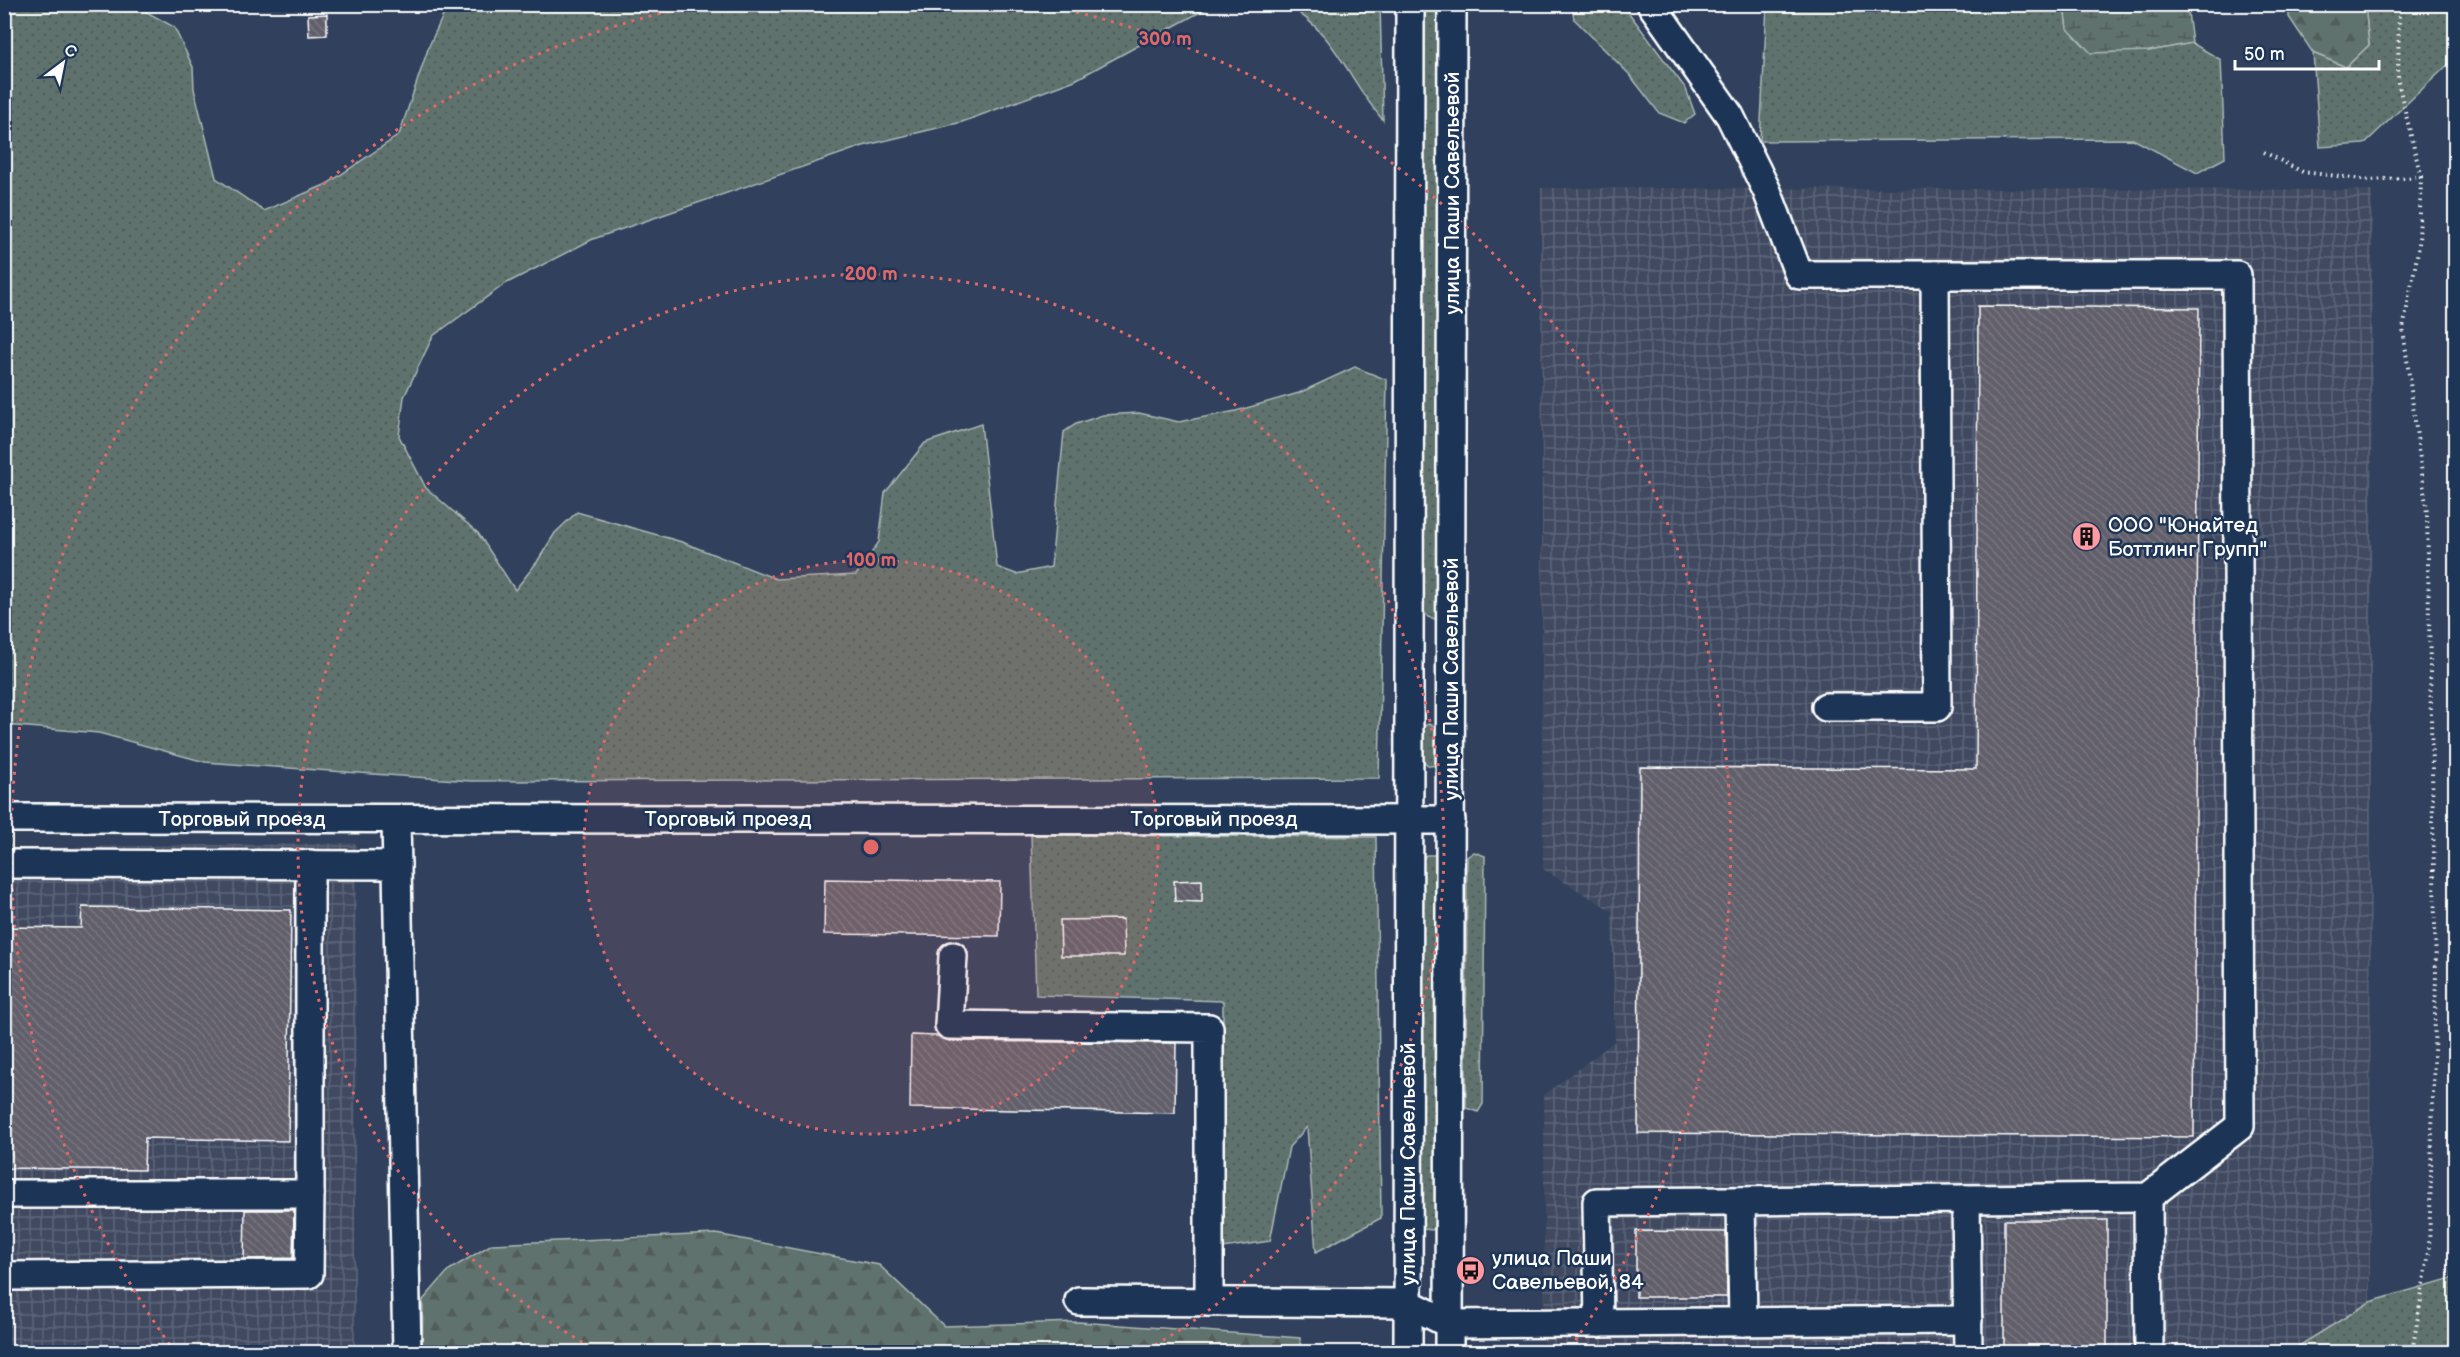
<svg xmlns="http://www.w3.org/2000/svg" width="2460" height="1357" font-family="'Balsamiq Sans',sans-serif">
<defs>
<pattern id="industrial-grid" width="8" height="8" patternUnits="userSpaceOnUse" patternTransform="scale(1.5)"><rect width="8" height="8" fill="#3f4a61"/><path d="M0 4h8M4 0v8" fill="none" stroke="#5c6579"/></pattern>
<pattern id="grass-dots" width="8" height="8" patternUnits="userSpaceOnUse" patternTransform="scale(1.5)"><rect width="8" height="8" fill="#5e726d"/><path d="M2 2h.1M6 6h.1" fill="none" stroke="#535b59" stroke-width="1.8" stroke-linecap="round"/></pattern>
<pattern id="forest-firs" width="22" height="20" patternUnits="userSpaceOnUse" patternTransform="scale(1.5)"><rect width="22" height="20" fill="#5e726d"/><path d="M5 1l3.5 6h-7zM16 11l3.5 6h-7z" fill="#535b59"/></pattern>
<pattern id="wetland-marsh" width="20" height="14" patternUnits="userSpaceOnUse" patternTransform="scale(1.5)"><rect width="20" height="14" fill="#5e726d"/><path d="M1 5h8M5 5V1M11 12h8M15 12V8" fill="none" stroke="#535b59"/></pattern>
<pattern id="building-back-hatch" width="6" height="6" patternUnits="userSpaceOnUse" patternTransform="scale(1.5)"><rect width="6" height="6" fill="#615e6b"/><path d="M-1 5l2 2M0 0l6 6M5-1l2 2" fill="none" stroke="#797681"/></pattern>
</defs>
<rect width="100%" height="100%" fill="#31415d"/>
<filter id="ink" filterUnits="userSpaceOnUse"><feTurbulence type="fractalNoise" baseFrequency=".0167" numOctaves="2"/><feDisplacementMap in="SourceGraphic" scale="12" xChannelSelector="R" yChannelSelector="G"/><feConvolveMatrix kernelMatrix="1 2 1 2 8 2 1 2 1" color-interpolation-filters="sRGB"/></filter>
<g filter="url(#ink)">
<g fill="url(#industrial-grid)">
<path d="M1541,188L2372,190L2370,1302L2289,1352H1544V1095L1615,1041L1612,911L1543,869Z"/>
<path d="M356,843L355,1352H5L4,848Z"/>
</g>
<g fill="url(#grass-dots)" stroke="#aeb8b6" stroke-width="1.5">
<path d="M568,4L1213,5L1075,80L962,122L863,146L593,239L505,284L433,336L404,397L399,436L426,488L478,533L515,590L537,562L555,533L577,512L682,542L776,579L856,575L879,542L885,493L925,443L981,424L997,567L1016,574L1051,567L1064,432L1076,424L1103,415L1139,413L1179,422L1236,411L1299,393L1355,367L1387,380L1379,778L471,781L205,762L99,733L5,725V5H134L174,27L193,67L194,89L216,178L264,211L327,184L399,135L429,46L448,5Z"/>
<path d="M1286,5H1380L1383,120C1348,80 1335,31 1286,5Z"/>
<path d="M1421,5H1442L1443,611L1435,619L1428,617L1424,612Z"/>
<path d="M1572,5H1623L1686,89L1695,114L1684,123L1659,113L1629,74L1574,19Z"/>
<path d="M1767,5H2064L2067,28L2149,51L2192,43L2221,60L2225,158L2197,173L2133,139L1760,141Z"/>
<path d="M2365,5H2455V58L2364,144L2320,147L2313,53L2346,67L2369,45Z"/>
<path d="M1428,724L1439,727V765L1429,766L1422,760V728Z"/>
<path d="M1031,835L1376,837L1381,1218L1316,1252L1307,1127L1289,1147L1270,1241L1223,1248V1001L1036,995Z"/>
<path d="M1474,852L1485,856L1483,1104L1478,1112L1466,1108L1467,857Z"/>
<path d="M1426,855H1435L1439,859V1224L1432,1230L1424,1229L1420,1226L1421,862Z"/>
<path d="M2455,1217V1352H2289L2370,1302L2452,1278Z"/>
</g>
<g fill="url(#forest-firs)" stroke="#aeb8b6" stroke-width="1.5">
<path d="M2289,5H2365L2369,45L2346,67L2313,53L2289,17Z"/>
<path d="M716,1234L879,1265L944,1326L1079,1322L1300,1338L1301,1352H422L423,1300L449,1270L492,1244Z"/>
</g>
<path fill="url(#wetland-marsh)" stroke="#aeb8b6" stroke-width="1.5" d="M2064,5H2187L2192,43L2149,51L2091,53L2067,28Z"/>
<g fill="url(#building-back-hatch)" stroke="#fff" stroke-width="1.5">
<path d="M327,14V35L309,36L308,15Z"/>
<path d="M1978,306L2199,308L2194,1137L1638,1133L1640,767L1976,769Z"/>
<path d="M825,879L1000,882L999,936L824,934Z"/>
<path d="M1202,880V902L1175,901L1174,881Z"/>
<path d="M82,907L291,910L288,1141L145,1138L144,1170L4,1168V927L81,928Z"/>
<path d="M1123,919L1124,956H1061L1060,920Z"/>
<path d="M911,1035L938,1036L949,1041L1176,1043L1175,1113L910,1108Z"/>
<path d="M245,1210H294L293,1258L244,1259Z"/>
<rect x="2004" y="1220" width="103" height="133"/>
<path d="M1636,1231L1726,1232L1727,1297H1636Z"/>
</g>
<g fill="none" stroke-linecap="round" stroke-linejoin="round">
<defs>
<g id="minor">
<path d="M1651,4L1730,116L1767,191L1799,275H2237L2240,1126L2148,1197L1966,1199"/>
<path d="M1826,707H1937L1935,275"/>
<path d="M4,818L1451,820"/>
<path d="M396,820L407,1352"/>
<path d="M4,864L397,865"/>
<path d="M953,956L949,1025L1209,1028V1302"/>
<path d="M4,1194H310V864"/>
<path d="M2148,1197L2149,1352"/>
<path d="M1741,1201L1743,1322"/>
<path d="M4,1276L309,1274L310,1194"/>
<path d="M1079,1301L1408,1303L1449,1324L1968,1320"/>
<path d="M1599,1323L1597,1202L1966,1199L1968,1352"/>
<path d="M1408,1352L1410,4"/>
<path d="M1449,1352L1452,4"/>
</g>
</defs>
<use href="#minor" stroke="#fff" stroke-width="32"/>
<g stroke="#fff" stroke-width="4" stroke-dasharray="1.5 4.5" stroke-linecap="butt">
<path d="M2399,4L2398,82L2421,177"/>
<path d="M2264,152L2303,172L2370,180L2421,177L2419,246L2403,329L2427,513L2436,975L2429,1252L2412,1352"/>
</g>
<use href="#minor" stroke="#1d3557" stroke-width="27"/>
</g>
</g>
<circle cx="871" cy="847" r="287" fill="#e26868" fill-opacity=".12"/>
<g fill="none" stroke="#e26868" stroke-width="3" stroke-dasharray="3 6">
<circle cx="871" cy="847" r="287"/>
<path d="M598 1351A573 573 0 1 1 1144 1351"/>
<path d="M175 1352A860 860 0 0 1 692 6M1050 6A860 860 0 0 1 1567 1352"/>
</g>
<defs>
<symbol id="building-disc" viewBox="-11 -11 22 22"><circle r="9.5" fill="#ff9aa2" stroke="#1d3557"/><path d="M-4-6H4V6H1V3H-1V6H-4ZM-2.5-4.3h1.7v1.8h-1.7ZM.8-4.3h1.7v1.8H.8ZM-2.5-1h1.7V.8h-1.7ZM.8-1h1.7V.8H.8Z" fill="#111"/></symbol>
<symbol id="bus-disc" viewBox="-11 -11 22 22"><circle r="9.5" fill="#ff9aa2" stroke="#1d3557"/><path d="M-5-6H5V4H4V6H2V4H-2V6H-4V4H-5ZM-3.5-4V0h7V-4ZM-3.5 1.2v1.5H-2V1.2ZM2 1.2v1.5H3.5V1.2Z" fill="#111"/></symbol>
</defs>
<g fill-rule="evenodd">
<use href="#building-disc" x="2070" y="520" width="33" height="33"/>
<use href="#bus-disc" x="1454" y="1254" width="33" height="33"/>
</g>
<g text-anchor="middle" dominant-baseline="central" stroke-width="5" stroke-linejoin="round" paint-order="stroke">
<g font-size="21" fill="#fff" stroke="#1d3557">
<text transform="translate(1452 193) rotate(-90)">улица Паши Савельевой</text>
<text transform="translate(1451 679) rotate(-90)">улица Паши Савельевой</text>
<text x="242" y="819">Торговый проезд</text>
<text x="728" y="819">Торговый проезд</text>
<text x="1214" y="819">Торговый проезд</text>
<text transform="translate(1408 1164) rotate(-90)">улица Паши Савельевой</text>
</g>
<g font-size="21" fill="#fff" stroke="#1d3557" text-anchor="start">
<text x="2108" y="525">ООО "Юнайтед<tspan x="2108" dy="24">Боттлинг Групп"</tspan></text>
<text x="1492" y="1258">улица Паши<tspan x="1492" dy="24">Савельевой, 84</tspan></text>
</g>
</g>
<circle cx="871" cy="847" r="9" fill="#e26868" stroke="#1d3557" stroke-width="3"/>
<g font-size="18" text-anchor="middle" font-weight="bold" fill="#e26868" stroke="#1d3557" stroke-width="5" stroke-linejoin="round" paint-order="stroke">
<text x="1165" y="45">300 m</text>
<text x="871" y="280">200 m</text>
<text x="871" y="566">100 m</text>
</g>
<rect width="2460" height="1357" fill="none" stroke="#1d3557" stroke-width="24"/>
<rect x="12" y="12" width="2436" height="1333" fill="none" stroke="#fff" stroke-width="2" filter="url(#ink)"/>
<g transform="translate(63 63) rotate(32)" stroke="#1d3557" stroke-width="4.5" paint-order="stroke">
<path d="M0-4.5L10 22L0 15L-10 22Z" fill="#ffffff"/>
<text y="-9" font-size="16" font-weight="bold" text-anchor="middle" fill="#ffffff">С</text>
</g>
<path d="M2235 60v9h144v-9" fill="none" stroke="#ffffff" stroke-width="3"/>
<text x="2244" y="60" font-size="18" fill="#ffffff" stroke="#1d3557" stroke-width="4.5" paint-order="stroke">50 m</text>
</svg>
